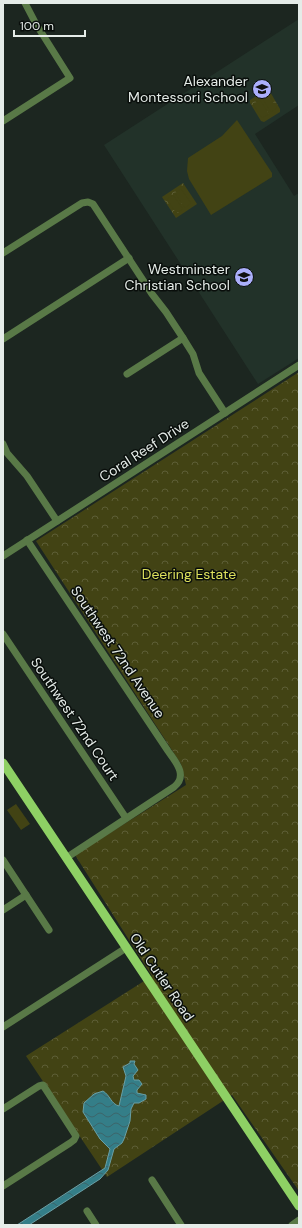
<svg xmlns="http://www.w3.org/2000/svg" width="302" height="1228" font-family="'DM Sans',sans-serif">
<defs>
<pattern id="park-crowns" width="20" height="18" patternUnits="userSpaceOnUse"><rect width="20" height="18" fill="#424314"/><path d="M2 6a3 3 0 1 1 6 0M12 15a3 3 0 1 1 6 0" fill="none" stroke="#5d5e36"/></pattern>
<pattern id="water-waves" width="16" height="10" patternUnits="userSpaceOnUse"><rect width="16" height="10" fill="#347e88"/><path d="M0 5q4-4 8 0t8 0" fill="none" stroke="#3c656a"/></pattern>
</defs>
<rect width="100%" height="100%" fill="#1c2620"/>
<path fill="#223229" d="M299,19V105L255,134L294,196L299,193V358L258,384L104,145Z"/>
<g fill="url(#park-crowns)">
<path d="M266,90H269L280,109V112L264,122L261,121L250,103V100Z"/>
<path d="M183,183L197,204L176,218L162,197Z"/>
<path d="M299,372V1191L232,1095L107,1177L26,1056L152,976L75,855L186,785L181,764L36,541Z"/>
</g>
<g fill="#424314">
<path d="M268,94L277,108L271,112L262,98Z"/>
<path d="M260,100L269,114L262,118L253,104Z"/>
<path d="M237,120L272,173V177L211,215L189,179L187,171L188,158L222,136Z"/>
<path d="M181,189L191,203L185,208L175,193Z"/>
<path d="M173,195L183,209L176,213L167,199Z"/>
<path d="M16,804L30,824L21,830L7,810Z"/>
</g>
<path fill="url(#water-waves)" stroke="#699fa5" d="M130,1061H135L134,1064L138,1070L133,1076L134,1080H139L142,1084L137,1090V1093L146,1095V1099L139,1103H134L131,1109L130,1121L124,1139L122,1143L114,1149L108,1170L100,1179L29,1225H17L105,1168L110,1149L100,1139L83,1112L84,1103L94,1094L103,1091C110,1095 111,1104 119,1106L126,1076L123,1067L130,1063Z"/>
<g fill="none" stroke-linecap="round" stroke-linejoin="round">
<g stroke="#597947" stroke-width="7">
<path d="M3,121L70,78L36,24L25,3"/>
<path d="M3,253L82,203L88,202L93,204L152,294L166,312L183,338L193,354L199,373L225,413"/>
<path d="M3,339L129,258"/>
<path d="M127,374L183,338"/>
<path d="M3,444L7,453L27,476L57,521"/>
<path d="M27,540L168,751C176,762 188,776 174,787L66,858"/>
<path d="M3,556L299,365"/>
<path d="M3,634L126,818"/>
<path d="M3,860L49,930"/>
<path d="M3,910L26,895"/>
<path d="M3,1027L126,948"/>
<path d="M3,1109L39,1086L43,1085L76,1136L74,1140L70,1143L3,1186"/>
<path d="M152,1180L181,1225"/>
<path d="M87,1211L96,1225"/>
<path d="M292,1225L299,1220"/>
</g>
<path stroke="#8ed064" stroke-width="9" d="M3,763L299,1206"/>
</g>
<defs>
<symbol id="school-disc" viewBox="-11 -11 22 22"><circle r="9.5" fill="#abaffb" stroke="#090e0b"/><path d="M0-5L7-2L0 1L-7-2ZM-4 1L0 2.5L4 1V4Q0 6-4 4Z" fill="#111"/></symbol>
</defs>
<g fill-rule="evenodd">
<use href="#school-disc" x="251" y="78" width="22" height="22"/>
<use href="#school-disc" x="233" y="266" width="22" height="22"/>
</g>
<g text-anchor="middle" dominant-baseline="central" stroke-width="3" stroke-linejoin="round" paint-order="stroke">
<g font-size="14" fill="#e5ece8" stroke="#090e0b" text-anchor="end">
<text x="248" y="81">Alexander<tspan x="248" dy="16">Montessori School</tspan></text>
<text x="230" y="269">Westminster<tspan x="230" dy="16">Christian School</tspan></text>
</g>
<g font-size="14" fill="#e5ece8" stroke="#090e0b">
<text transform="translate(144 450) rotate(-33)">Coral Reef Drive</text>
<text transform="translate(118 652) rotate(56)">Southwest 72nd Avenue</text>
<text transform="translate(75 719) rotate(56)">Southwest 72nd Court</text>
<text transform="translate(162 977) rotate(56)">Old Cutler Road</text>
</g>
<g font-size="14" fill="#dde05c" stroke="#090e0b">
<text x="189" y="574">Deering Estate</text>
</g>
</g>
<rect width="302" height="1228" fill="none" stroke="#e5ece8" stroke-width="8"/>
<path d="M14 30v6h71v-6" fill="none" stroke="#e5ece8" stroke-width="2"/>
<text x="20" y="30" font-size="12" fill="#e5ece8" stroke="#090e0b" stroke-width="3" paint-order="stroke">100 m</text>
</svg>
